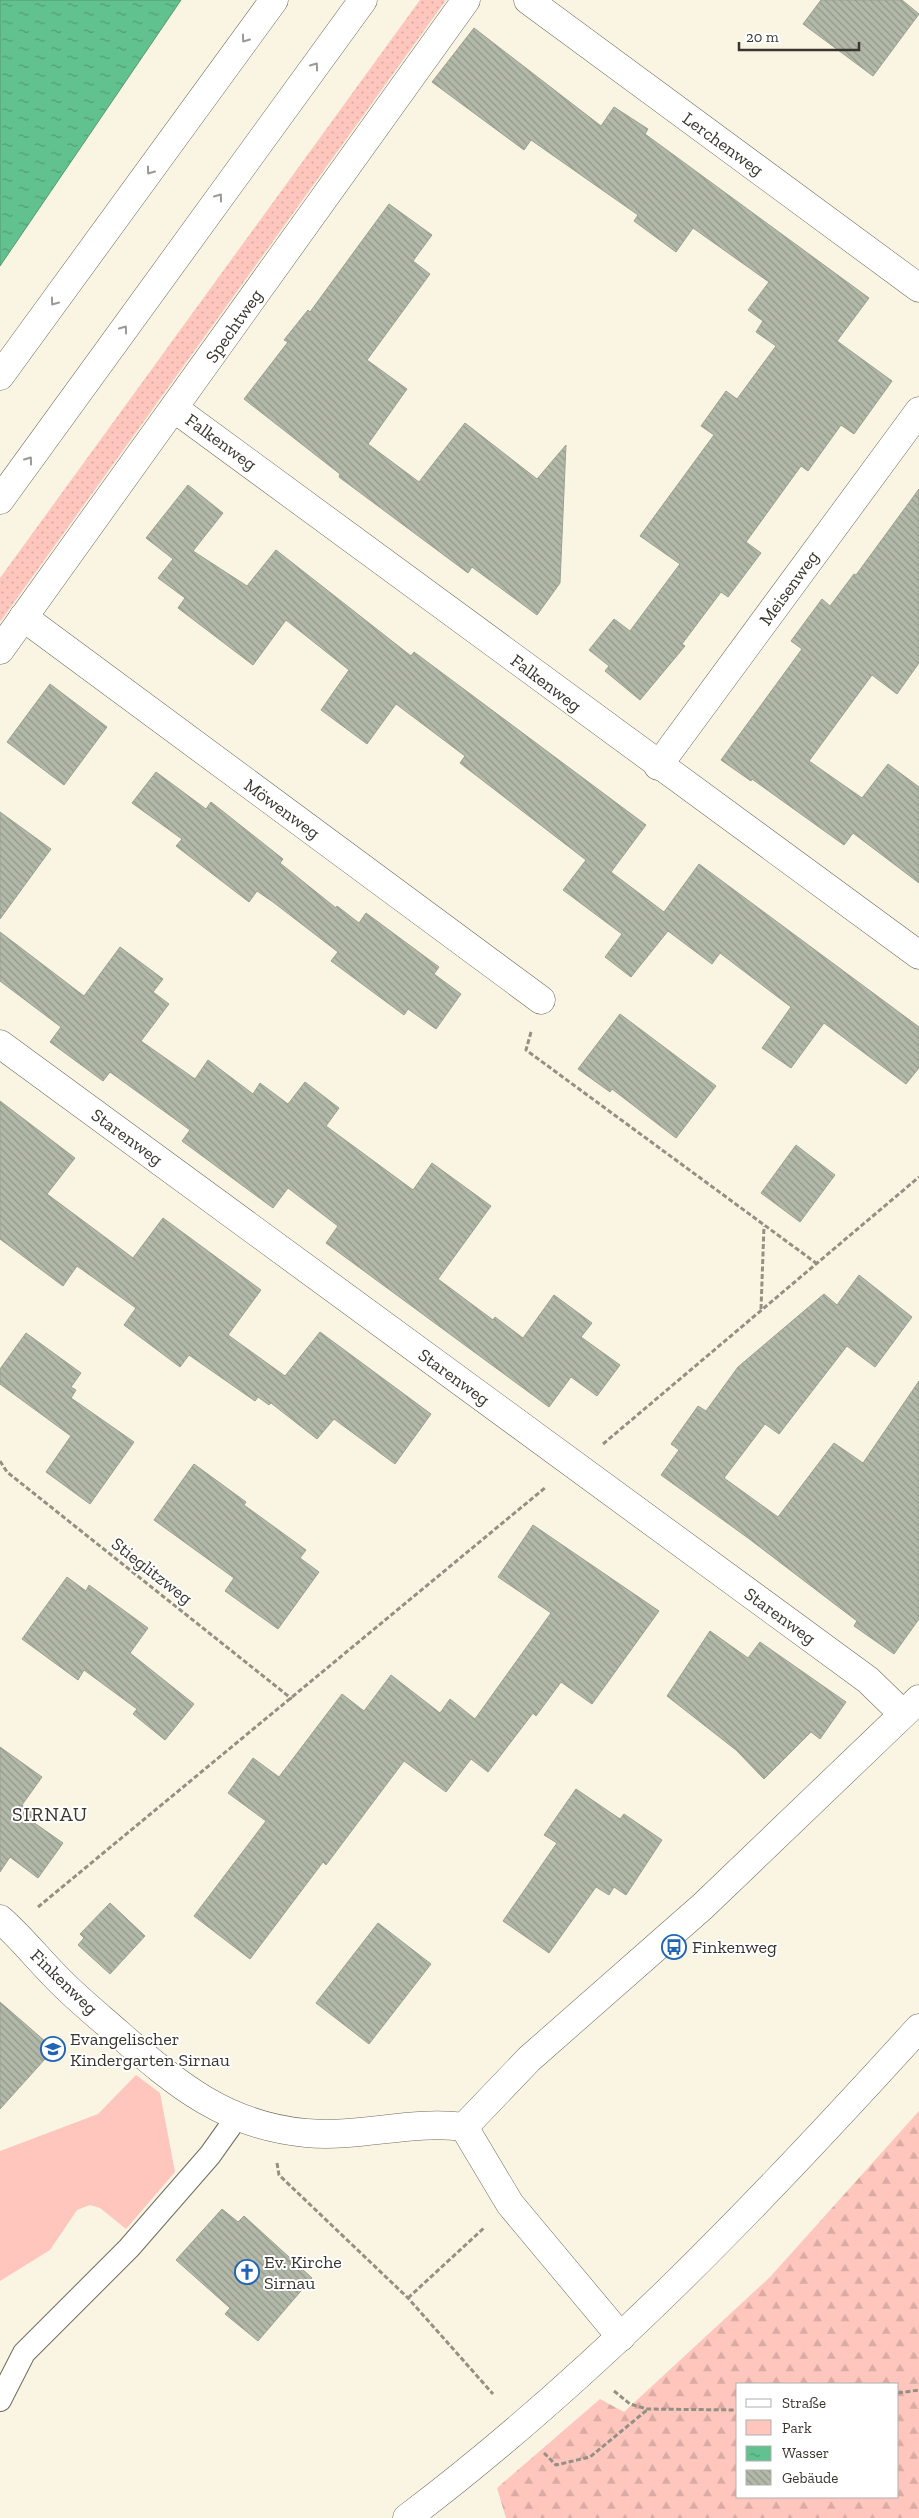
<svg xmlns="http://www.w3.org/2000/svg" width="919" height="2518" font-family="'Zilla Slab',serif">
<defs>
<pattern id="grass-dots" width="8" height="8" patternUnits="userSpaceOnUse" patternTransform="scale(1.25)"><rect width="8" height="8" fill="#fec6bd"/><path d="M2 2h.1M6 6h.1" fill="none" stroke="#daaba3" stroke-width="1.8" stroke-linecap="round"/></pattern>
<pattern id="forest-firs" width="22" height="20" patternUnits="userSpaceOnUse" patternTransform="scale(1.25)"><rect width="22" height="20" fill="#fec6bd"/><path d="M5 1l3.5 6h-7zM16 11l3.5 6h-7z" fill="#daaba3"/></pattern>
<pattern id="water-ripples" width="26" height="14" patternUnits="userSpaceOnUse" patternTransform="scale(1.25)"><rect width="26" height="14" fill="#62c28f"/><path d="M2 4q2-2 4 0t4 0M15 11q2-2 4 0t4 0" fill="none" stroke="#529e75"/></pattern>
<pattern id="building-back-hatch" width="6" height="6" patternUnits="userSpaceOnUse" patternTransform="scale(1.25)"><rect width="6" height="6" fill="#b2b9a9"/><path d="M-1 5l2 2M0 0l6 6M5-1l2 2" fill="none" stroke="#92978a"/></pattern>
</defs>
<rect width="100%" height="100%" fill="#faf5e3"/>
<path fill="url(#grass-dots)" d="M420,0H446L0,622V578Z"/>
<path fill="url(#forest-firs)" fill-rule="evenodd" d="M919,2111V2518H506L497,2488L600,2399L624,2412L770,2277ZM738,2384H898V2497H738Z"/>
<path fill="#fec6bd" d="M136,2075L160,2093L175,2172L126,2229L100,2208L90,2205L77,2210L50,2250L0,2281V2151L98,2114Z"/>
<path fill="url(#water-ripples)" stroke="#559872" d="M0,0H181L0,266Z"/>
<g fill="url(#building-back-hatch)" stroke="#9ba292">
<path d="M821,0H902L919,14L873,76L803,24Z"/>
<path d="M474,28L601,126L614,107L648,129L645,134L869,298L837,341L892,381L854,434L841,425L808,471L801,466L746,542L761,553L728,597L721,592L682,644L685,646L640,700L605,671L609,666L589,650L614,619L630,631L680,564L640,536L714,435L701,426L726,391L737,399L776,346L756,332L763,321L748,310L769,282L693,228L676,252L634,221L638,215L531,140L524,150L432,82Z"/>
<path d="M389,204L432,235L413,261L430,274L367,360L407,389L368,444L419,482L465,423L537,479L566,445L560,583L537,615L472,567L468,573L339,477L340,474L244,399L288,342L284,340L308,310L310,312Z"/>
<path d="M188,485L223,513L193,551L247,586L276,550L411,656L414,652L646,825L611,872L664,912L699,864L919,1027V1068L906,1084L824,1023L791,1068L762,1048L791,1007L720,953L712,964L668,931L631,977L605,957L622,934L563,890L586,860L460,763L465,756L396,704L367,744L321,710L349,670L286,620L253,665L178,608L185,598L158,578L173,559L146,538Z"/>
<path d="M919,489V663L897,694L872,675L809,761L862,798L888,764L919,787V883L853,833L844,845L752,779L751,781L721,760L802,649L791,641L822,599L830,606L854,574L856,575Z"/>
<path d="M50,684L107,727L64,785L7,742Z"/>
<path d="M156,772L206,809L211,802L283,859L280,863L336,908L337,906L359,923L366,913L439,967L434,974L461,994L436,1029L408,1009L404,1015L331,961L338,952L273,902L257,891L249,902L176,846L182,839L132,803Z"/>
<path d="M0,812L51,849L0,919Z"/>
<path d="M0,932L84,996L120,947L163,979L153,992L169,1004L141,1041L195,1079L208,1060L253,1094L260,1083L288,1104L305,1082L339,1108L326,1126L413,1190L432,1163L491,1206L438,1279L493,1320L495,1317L523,1338L554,1295L592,1323L581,1337L620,1365L597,1396L571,1377L549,1407L326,1243L338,1226L288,1188L273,1208L182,1141L190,1130L110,1072L103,1081L50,1042L61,1027L0,981Z"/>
<path d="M620,1014L716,1086L676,1138L612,1089L610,1092L578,1069Z"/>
<path d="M0,1101L75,1158L47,1194L133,1258L163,1218L261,1290L228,1335L285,1376L320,1332L431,1414L395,1464L334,1419L317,1439L271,1403L269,1405L258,1397L255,1401L189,1355L180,1367L124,1325L136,1308L77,1266L63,1286L0,1239Z"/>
<path d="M796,1145L835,1175L800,1222L761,1193Z"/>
<path d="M859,1275L912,1317L875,1367L847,1346L779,1434L765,1424L724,1478L778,1517L834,1443L863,1463L919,1381V1619L894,1654L854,1626L857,1621L748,1538L661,1475L679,1450L671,1444L698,1406L706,1411L738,1367L824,1294L837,1305Z"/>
<path d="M26,1333L81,1373L71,1387L76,1390L71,1398L134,1442L90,1504L46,1472L71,1436L0,1384V1369Z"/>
<path d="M194,1464L246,1502L244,1505L306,1550L300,1558L319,1572L278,1629L225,1591L234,1578L154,1520Z"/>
<path d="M533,1525L659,1611L592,1704L561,1682L536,1716L533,1713L488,1772L471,1759L446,1792L404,1761L326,1865L323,1862L250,1959L194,1916L266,1821L228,1793L253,1758L279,1777L342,1694L364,1711L391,1675L440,1713L450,1699L475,1719L551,1613L498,1577Z"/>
<path d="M67,1577L86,1591L89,1585L148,1628L130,1653L194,1704L165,1740L133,1714L137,1709L84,1670L78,1680L22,1639Z"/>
<path d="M710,1631L748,1658L760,1642L846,1702L820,1739L811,1732L764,1779L736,1750L667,1696Z"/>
<path d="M0,1747L42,1777L22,1805L36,1816L33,1822L63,1843L38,1878L10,1857L0,1872Z"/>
<path d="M576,1789L620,1819L624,1814L662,1840L626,1895L614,1887L609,1895L596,1887L549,1953L503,1921L557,1843L544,1835Z"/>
<path d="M110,1903L145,1936L110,1974L78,1945L84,1938L80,1934Z"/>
<path d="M378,1923L431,1964L369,2044L316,2003Z"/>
<path d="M0,2002L54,2049L0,2109Z"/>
<path d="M222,2209L238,2222L244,2216L312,2278L258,2341L225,2314L230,2308L176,2260Z"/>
</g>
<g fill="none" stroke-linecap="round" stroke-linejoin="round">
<defs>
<path id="lane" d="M0,2400L24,2353L129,2248L210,2155L237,2117"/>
<g id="street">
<path d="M528,0L919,288"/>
<path d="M175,409L919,955"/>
<path d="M23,617L541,1000"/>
<path d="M0,650L466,0"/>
<path d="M658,766L919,411"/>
<path d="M0,1044L868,1680L903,1714"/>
<path d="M0,1919C23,1939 41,1963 63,1984C81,2002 101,2018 119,2034C177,2085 227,2126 306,2133C359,2138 411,2120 464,2127"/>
<path d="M464,2127L529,2059L703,1906L919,1699"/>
<path d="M464,2127L510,2204L621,2337"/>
</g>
<path id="secondary" d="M407,2518C596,2375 760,2203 919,2028"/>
<g id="highway">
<path d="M0,376L274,0"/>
<path d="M0,500L363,0"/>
</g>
</defs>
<use href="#lane" stroke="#706c5c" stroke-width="24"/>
<use href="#street" stroke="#706c5c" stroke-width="29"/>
<use href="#secondary" stroke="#706c5c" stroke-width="29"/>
<use href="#highway" stroke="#706c5c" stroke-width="29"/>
<g stroke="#939084" stroke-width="3" stroke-dasharray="5 2.5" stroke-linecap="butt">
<path d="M531,1032L526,1050L816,1263"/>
<path d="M761,1309L764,1226"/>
<path d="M603,1444L919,1177"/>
<path d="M0,1461L7,1472L292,1699"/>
<path d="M38,1907L546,1487"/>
<path d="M277,2163L279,2175L408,2298L493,2394"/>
<path d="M408,2298L485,2227"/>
<path d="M614,2391L630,2404L647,2409L738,2410"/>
<path d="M898,2393L919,2390"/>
<path d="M544,2453L556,2465L590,2457L647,2410"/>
</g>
<use href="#lane" stroke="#fff" stroke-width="22"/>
<use href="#street" stroke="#fff" stroke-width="28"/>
<use href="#secondary" stroke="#fff" stroke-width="28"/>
<use href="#highway" stroke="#fff" stroke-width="28"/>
</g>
<defs><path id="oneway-chevron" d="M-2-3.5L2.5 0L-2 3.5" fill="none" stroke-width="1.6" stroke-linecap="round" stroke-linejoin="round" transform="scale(1.25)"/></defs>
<g stroke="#9c9a97">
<use href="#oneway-chevron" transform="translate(245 39) rotate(126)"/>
<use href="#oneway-chevron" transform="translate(315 66) rotate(-54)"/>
<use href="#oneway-chevron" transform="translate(150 171) rotate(126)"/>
<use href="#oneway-chevron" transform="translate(219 197) rotate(-54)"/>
<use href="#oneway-chevron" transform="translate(54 302) rotate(126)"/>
<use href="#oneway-chevron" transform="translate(124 329) rotate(-54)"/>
<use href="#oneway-chevron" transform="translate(29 460) rotate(-54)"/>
</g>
<defs>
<symbol id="bus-ring" viewBox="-11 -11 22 22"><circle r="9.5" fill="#fff" stroke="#2064b5" stroke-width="1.5"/><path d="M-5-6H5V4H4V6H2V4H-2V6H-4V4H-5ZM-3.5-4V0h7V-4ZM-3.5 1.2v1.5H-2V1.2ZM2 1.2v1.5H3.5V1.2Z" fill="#2064b5"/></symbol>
<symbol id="school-ring" viewBox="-11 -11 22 22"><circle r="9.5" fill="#fff" stroke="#2064b5" stroke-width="1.5"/><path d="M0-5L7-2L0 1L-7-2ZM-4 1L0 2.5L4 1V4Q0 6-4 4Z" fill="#2064b5"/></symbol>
<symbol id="church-ring" viewBox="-11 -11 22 22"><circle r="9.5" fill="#fff" stroke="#2064b5" stroke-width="1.5"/><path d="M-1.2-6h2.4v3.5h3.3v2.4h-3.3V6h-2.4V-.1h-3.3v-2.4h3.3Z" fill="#2064b5"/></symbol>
</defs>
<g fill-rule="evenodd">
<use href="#bus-ring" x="660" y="1933" width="28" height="28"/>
<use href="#school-ring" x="39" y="2035" width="28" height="28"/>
<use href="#church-ring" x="233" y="2258" width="28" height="28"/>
</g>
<g text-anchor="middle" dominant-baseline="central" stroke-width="4" stroke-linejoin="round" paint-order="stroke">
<g font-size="18" fill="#38362f" stroke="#fff">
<text transform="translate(723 144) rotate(36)">Lerchenweg</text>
<text transform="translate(234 326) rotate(-55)">Spechtweg</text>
<text transform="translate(221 442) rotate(36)">Falkenweg</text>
<text transform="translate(789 588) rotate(-54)">Meisenweg</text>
<text transform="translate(546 683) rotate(37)">Falkenweg</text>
<text transform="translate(282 809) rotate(36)">Möwenweg</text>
<text transform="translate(127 1137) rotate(36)">Starenweg</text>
<text transform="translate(454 1377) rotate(36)">Starenweg</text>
<text transform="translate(152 1571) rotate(38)">Stieglitzweg</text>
<text transform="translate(780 1616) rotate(36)">Starenweg</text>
<text transform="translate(64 1982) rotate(44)">Finkenweg</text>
</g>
<g font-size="18" fill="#38362f" stroke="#fff" text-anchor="start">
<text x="692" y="1947">Finkenweg</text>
<text x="70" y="2039">Evangelischer<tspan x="70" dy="21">Kindergarten Sirnau</tspan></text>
<text x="264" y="2262">Ev. Kirche<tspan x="264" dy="21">Sirnau</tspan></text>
</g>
<g font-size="20" letter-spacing="1" fill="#38362f" stroke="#fff">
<text x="50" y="1814">SIRNAU</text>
</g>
</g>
<rect x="736" y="2383" width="162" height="115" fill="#ffffff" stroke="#afafac"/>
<rect x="746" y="2399" width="25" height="8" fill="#ffffff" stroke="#afafac"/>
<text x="782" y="2408" font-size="15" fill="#38362f">Straße</text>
<rect x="746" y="2420" width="25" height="15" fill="#fec6bd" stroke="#afafac"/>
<text x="782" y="2433" font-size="15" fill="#38362f">Park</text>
<rect x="746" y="2446" width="25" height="15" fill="url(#water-ripples)" stroke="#afafac"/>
<text x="782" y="2458" font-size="15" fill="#38362f">Wasser</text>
<rect x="746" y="2470" width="25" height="15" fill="url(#building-back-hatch)" stroke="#afafac"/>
<text x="782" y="2483" font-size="15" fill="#38362f">Gebäude</text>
<path d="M739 42v8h120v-8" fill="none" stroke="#38362f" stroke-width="2.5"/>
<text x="746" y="42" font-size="15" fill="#38362f" stroke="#ffffff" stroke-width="4" paint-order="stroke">20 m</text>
</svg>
